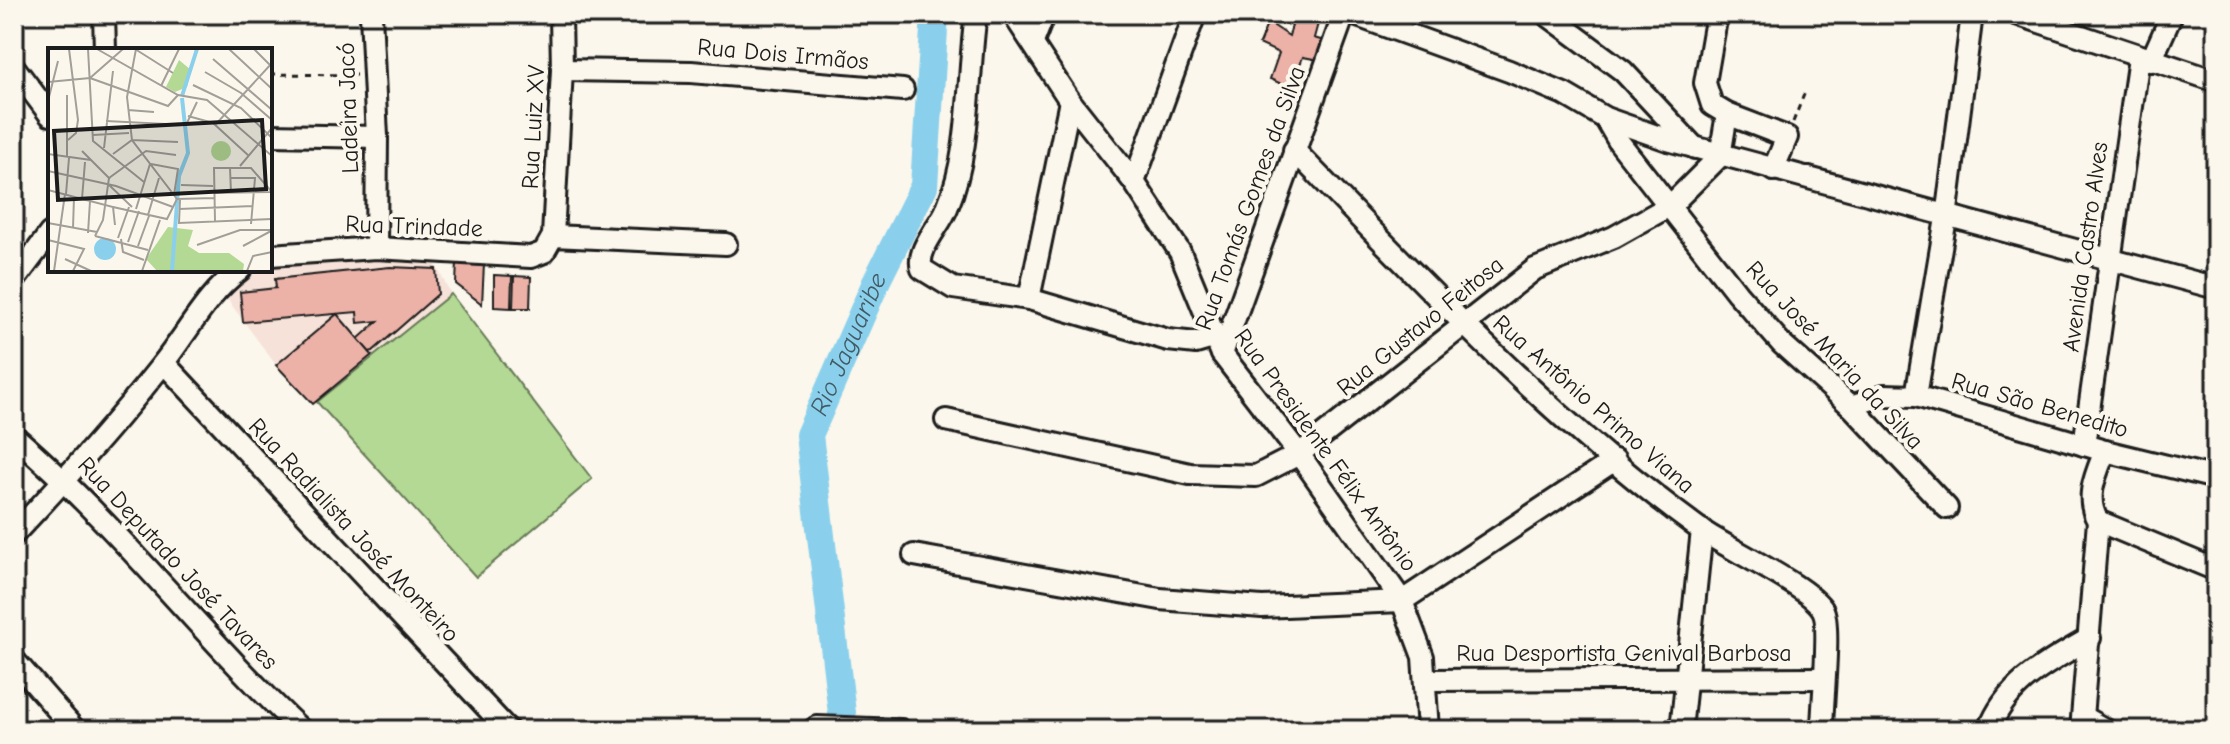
<svg xmlns="http://www.w3.org/2000/svg" width="2230" height="744" font-family="'Comic Neue',sans-serif">
<rect width="100%" height="100%" fill="#fbf7ec"/>
<filter id="ink" filterUnits="userSpaceOnUse"><feTurbulence type="fractalNoise" baseFrequency=".0125" numOctaves="2"/><feDisplacementMap in="SourceGraphic" scale="16" xChannelSelector="R" yChannelSelector="G"/><feConvolveMatrix kernelMatrix="1 2 1 2 8 2 1 2 1" color-interpolation-filters="sRGB"/></filter>
<g filter="url(#ink)">
<path fill="#f6e2d8" d="M428,250L451,294L313,404L276,365L219,288L239,270H270V253Z"/>
<path fill="#b3d994" stroke="#687a58" stroke-width="2" d="M451,294L592,479L476,577L317,402Z"/>
<g fill="none" stroke-linecap="round" stroke-linejoin="round">
<path stroke="#8ad0ec" stroke-width="28" id="s1" d="M844,730L809,435L877,280L924,186L935,14"/>
</g>
<g fill="#ecb2a8" stroke="#1c1c1c" stroke-width="2">
<path d="M1295,14L1320,16L1314,38L1324,41L1319,60L1303,57L1291,88L1270,79L1279,53L1259,44L1268,22L1289,36Z"/>
<path d="M457,262L484,264L482,304L456,284Z"/>
<path d="M390,267L436,269L438,294L373,351L369,352L358,339L378,321L358,323L357,312L243,322L240,292L276,288L275,279Z"/>
<path d="M494,275L512,276L511,308L494,307Z"/>
<path d="M514,276L531,277L530,308H513Z"/>
<path d="M337,314L372,355L313,404L276,365Z"/>
</g>
<g fill="none" stroke-linecap="round" stroke-linejoin="round">
<defs>
<g id="minor">
<path d="M104,14L105,50"/>
<path d="M371,14L377,137L376,248"/>
<path d="M976,14C967,77 972,149 947,208C941,225 915,250 922,269L953,288L1029,299L1168,340L1196,343L1213,338"/>
<path d="M1013,14L1070,101L1134,182L1180,252L1222,354L1299,454L1402,601L1423,657L1428,730"/>
<path d="M1352,14L1509,71L1564,94L1605,118L1668,140L2216,288"/>
<path d="M1546,14L1623,71L1695,148"/>
<path d="M2016,14L2216,81"/>
<path d="M1033,42L1044,14"/>
<path d="M2151,61L2172,14"/>
<path d="M14,67L50,115"/>
<path d="M562,70L691,72L903,90"/>
<path d="M1727,114L1787,137L1773,170"/>
<path d="M1605,118L1619,142L1737,293L1781,343L1851,406L1947,508"/>
<path d="M270,135L377,137"/>
<path d="M1294,150C1422,282 1552,422 1701,530C1727,548 1810,587 1823,610C1831,624 1822,707 1822,730"/>
<path d="M1134,182L1195,14"/>
<path d="M553,236L726,244"/>
<path d="M270,255L376,248L531,257L544,252L553,236L562,70L561,14"/>
<path d="M14,281L50,233"/>
<path d="M1029,299L1070,101"/>
<path d="M1222,354L1344,14"/>
<path d="M164,363L508,730"/>
<path d="M1916,396L1946,218L1972,14"/>
<path d="M1851,406L1884,395L1916,396L2105,451L2216,478"/>
<path d="M946,420L1190,474L1256,476L1299,454L1535,269L1614,237L1671,205L1720,156L1727,114L1712,105L1705,83L1717,14"/>
<path d="M14,436C118,525 202,636 301,730"/>
<path d="M2084,445L2139,57"/>
<path d="M2098,521L2216,570"/>
<path d="M14,534C65,480 115,424 161,366C187,334 206,295 240,270"/>
<path d="M914,555L1160,599L1262,607L1402,601L1615,460"/>
<path d="M14,660L75,730"/>
<path d="M1427,680L1822,678"/>
<path d="M2083,717L2106,730"/>
<path d="M813,730L817,727L901,730"/>
<path d="M1681,730L1702,530"/>
<path d="M1989,730C2007,682 2048,663 2090,638"/>
<path d="M2081,730L2098,521C2084,498 2096,474 2105,451"/>
</g>
</defs>
<use href="#minor" stroke="#1c1c1c" stroke-width="26"/>
<g stroke="#1c1c1c" stroke-width="3" stroke-dasharray="6 6" stroke-linecap="butt">
<path d="M270,74L356,75"/>
<path d="M1793,122L1805,92"/>
</g>
<use href="#minor" stroke="#fbf7ec" stroke-width="20"/>
</g>
</g>
<g text-anchor="middle" dominant-baseline="central" stroke-width="8" stroke-linejoin="round" paint-order="stroke">
<g font-size="24" fill="#1c1c1c" stroke="#fbf7ec">
<text transform="translate(783 54) rotate(5)">Rua Dois Irmãos</text>
<text transform="translate(348 108) rotate(-92)">Ladeira Jacó</text>
<text transform="translate(533 127) rotate(-87)">Rua Luiz XV</text>
<text transform="translate(1250 198) rotate(-70)">Rua Tomás Gomes da Silva</text>
<text transform="translate(414 226) rotate(2)">Rua Trindade</text>
<text transform="translate(2085 247) rotate(-82)">Avenida Castro Alves</text>
<text transform="translate(1420 326) rotate(-39)">Rua Gustavo Feitosa</text>
<text transform="translate(1835 355) rotate(47)">Rua José Maria da Silva</text>
<text transform="translate(1594 404) rotate(41)">Rua Antônio Primo Viana</text>
<text transform="translate(2040 405) rotate(16)">Rua São Benedito</text>
<text transform="translate(1326 450) rotate(54)">Rua Presidente Félix Antônio</text>
<text transform="translate(354 530) rotate(47)">Rua Radialista José Monteiro</text>
<text transform="translate(178 563) rotate(47)">Rua Deputado José Tavares</text>
<text x="1624" y="653">Rua Desportista Genival Barbosa</text>
</g>
<g font-size="26" font-style="italic" fill="#425b65" stroke="#fbf7ec">
<text stroke="none"><textPath href="#s1" startOffset="396">Rio Jaguaribe</textPath></text>
</g>
</g>
<g transform="translate(48 48)">
<rect width="224" height="224" fill="#fbf7ec"/>
<path d="M163 103a10 10 0 1 1 20 0a10 10 0 1 1-20 0Z" fill="#b3d994"/>
<path d="M131,12L143,22L139,39L127,44L118,39ZM120,179L145,182L140,198L151,205H181L196,216L195,223H109L98,211Z" fill="#b3d994"/>
<path d="M46 201a11 11 0 1 1 22 0a11 11 0 1 1-22 0Z" fill="#8ad0ec"/>
<path fill="none" stroke="#8ad0ec" stroke-width="4" d="M134,48L149,1M124,223L131,128L140,105L134,50"/>
<path fill="none" stroke="#a29f99" stroke-width="2" d="M40,1L45,93L96,134M49,1L130,47L159,52L224,108M87,1L125,25M88,1L79,49L84,92L129,151L166,150M181,1L224,41M206,1L223,18M165,11L224,62M157,24L193,45L224,72M42,30L120,58L130,47M0,34L42,30L75,1M145,37L193,60L224,90M113,38L131,1M0,53L10,13M80,62L106,64M140,68L165,75L201,108M58,73L138,77L149,54M168,76L224,15M45,87L81,85M20,92L28,85L30,72L21,1M56,100L65,23M34,103L62,131M0,106L43,112M65,106L84,92L130,94M19,109V47M103,116L130,121L126,147M192,118L224,80M182,120L183,145M0,123L68,138L125,159M182,130H207L203,176M60,136L84,159M133,137L165,138M0,142L65,159L67,177M166,145L224,144M18,146L21,110M34,151L37,114M132,152L131,175L224,171M65,159L119,171L129,151M88,161L102,116M131,161L205,158M100,167L111,130M167,173L166,120H203L224,144M0,175L49,184M25,180L26,149M40,185L42,153M47,188L55,172L61,130L98,103L128,107M47,188L100,202M70,190L81,159M73,191L75,204L96,212M0,192L36,201L25,223M80,194L91,163M149,197L192,182H224M90,198L101,168M195,198L223,183M17,211L43,223M6,223L17,146M94,223L112,172M199,223L205,208L224,204"/>
<path fill="#1c1c1c" fill-opacity="0.15" stroke="#1c1c1c" stroke-width="4" d="M214,72L218,141L10,152L6,83Z"/>
<rect width="224" height="224" fill="none" stroke="#1c1c1c" stroke-width="4"/>
</g>
<rect width="2230" height="744" fill="none" stroke="#fbf7ec" stroke-width="48"/>
<rect x="24" y="24" width="2182" height="696" fill="none" stroke="#1c1c1c" stroke-width="3" filter="url(#ink)"/>
</svg>
